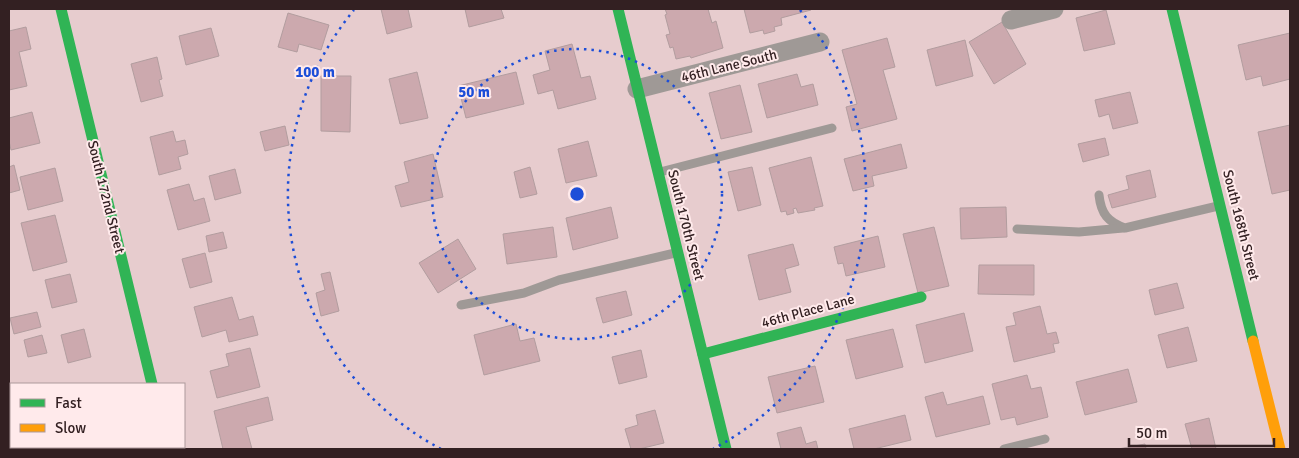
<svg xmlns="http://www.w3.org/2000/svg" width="1299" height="458" font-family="Signika,sans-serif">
<rect width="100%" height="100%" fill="#e7ccce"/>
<g fill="#cca9ae" stroke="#b29d9f">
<path d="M381,9H408L412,27L387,34Z"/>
<path d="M465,9H501L504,18L469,27Z"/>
<path d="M665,9H708L712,23L716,21L723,48L691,58L690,56L676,59L673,47L670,48L666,35L670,34L665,15L667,14Z"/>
<path d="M744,9H810L811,10L781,18L782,25L774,27L775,31L764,34L763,30L750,33Z"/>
<path d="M1106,10L1115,44L1084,51L1076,18Z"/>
<path d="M288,13L329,25L321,50L299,44L297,52L278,47Z"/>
<path d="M1002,22L1026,64L994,84L969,42Z"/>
<path d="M26,27L31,49L19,52L27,86L9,90V31Z"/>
<path d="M211,28L219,56L186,65L179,36Z"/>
<path d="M1290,33V79L1263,86L1261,76L1246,80L1238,45Z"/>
<path d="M887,38L895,67L883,70L897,119L852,131L846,107L857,104L842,50Z"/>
<path d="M965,40L973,76L936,86L927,50Z"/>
<path d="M572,44L581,78L590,76L596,99L558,109L553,90L538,94L533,75L550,70L545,51Z"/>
<path d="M157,57L162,79L159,80L163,96L141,102L131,64Z"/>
<path d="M417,72L428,118L400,124L389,79Z"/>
<path d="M516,72L524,104L466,118L458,86Z"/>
<path d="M797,74L801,87L813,84L818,105L767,118L758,84Z"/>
<path d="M321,76H351L350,132L321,131Z"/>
<path d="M740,85L752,132L721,139L709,93Z"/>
<path d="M1130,92L1138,123L1113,129L1109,114L1099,117L1095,100Z"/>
<path d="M32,112L40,143L11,150L9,141V118Z"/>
<path d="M1290,125V190L1272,194L1258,132Z"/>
<path d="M285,126L289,145L265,151L260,132Z"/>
<path d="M173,131L176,142L185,140L188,154L178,157L181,169L159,175L150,137Z"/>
<path d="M1105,138L1109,155L1083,162L1078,144Z"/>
<path d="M588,141L597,176L566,183L558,149Z"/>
<path d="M901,144L907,168L872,176L874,186L853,191L844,159Z"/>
<path d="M433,154L443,197L401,207L395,186L409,182L404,162Z"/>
<path d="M811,157L823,206L814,208L815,210L798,213L796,208L793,209L794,213L787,215L786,211L781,212L769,168Z"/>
<path d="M14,165L20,190L9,193V167Z"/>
<path d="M530,167L537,194L520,198L514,172Z"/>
<path d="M752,167L761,205L738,211L728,172Z"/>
<path d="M55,168L63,201L28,210L20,177Z"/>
<path d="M235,169L241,193L215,200L209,176Z"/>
<path d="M1150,170L1156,197L1112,208L1108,195L1129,189L1126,176Z"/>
<path d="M189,184L194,201L204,198L210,221L178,230L167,190Z"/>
<path d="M611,207L618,238L573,250L566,218Z"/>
<path d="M1006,207L1007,237L961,239L960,208Z"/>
<path d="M55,215L67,262L33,271L21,223Z"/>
<path d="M553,227L557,257L507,264L503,234Z"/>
<path d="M934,227L949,286L918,293L903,234Z"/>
<path d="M223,232L227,248L209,252L206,236Z"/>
<path d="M878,236L885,267L846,276L843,263L838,264L834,247Z"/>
<path d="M458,239L476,269L438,293L419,263Z"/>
<path d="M793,244L799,265L785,269L791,292L759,300L748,255Z"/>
<path d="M205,253L212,282L190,288L182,259Z"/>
<path d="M979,265H1034V295L978,294Z"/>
<path d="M330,272L339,311L321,316L316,293L325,290L321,274Z"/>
<path d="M70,274L77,302L52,308L45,280Z"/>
<path d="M1177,283L1184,308L1155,315L1149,290Z"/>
<path d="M626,291L632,315L603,323L596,298Z"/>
<path d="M232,297L239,320L253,316L258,335L229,342L226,330L202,337L194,307Z"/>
<path d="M1040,306L1047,334L1056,332L1059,343L1053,344L1055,352L1014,362L1006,327L1016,325L1013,313Z"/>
<path d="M37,312L41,327L14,334L10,318Z"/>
<path d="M964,313L973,351L925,363L916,325Z"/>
<path d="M516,324L520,341L534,338L540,361L484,375L474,335Z"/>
<path d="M1188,327L1197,361L1167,368L1158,335Z"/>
<path d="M84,329L91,357L68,363L61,335Z"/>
<path d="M893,329L903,367L856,379L846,340Z"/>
<path d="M42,335L47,353L28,357L24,340Z"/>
<path d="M250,348L260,387L217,398L210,371L229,366L226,354Z"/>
<path d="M641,350L647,377L619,384L612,357Z"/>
<path d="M815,366L824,402L777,413L768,377Z"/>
<path d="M1128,369L1137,402L1085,415L1076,382Z"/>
<path d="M1027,375L1031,389L1041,387L1048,417L1017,425L1015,417L1001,420L992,384Z"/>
<path d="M943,392L947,405L983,396L990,424L936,437L925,397Z"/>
<path d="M268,397L273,420L246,427L252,449H223L214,411Z"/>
<path d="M655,410L664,443L639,449H631L625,429L638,425L636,415Z"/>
<path d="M905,415L911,440L874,449H854L849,429Z"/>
<path d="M1209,418L1216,449H1192L1185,424Z"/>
<path d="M801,427L806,444L816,441L818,449H781L777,433Z"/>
<path d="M1145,444L1146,449H1118Z"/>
</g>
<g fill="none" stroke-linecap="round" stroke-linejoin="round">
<g stroke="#9f9996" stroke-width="9">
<path d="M660,172L832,128"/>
<path d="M1099,195C1101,214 1108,222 1125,228L1218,206"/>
<path d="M1017,229L1079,232L1123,228"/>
<path d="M461,305L524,293L559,280L675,253"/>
<path d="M1004,449L1045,439"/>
</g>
<g stroke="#9f9996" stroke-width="19">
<path d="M1011,20L1054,9"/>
<path d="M637,89L820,42"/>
<path d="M167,447L168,449"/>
</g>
<g stroke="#30b455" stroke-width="11">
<path d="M61,9L152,384"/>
<path d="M618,9L726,449"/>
<path d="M1172,9L1253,341"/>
<path d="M703,354L921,297"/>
</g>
<path stroke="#ff9f0a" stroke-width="11" d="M1253,341L1280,449"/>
</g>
<g fill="none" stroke="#1d4ed8" stroke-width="2.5" stroke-dasharray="2.5 5">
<circle cx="577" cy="194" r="145"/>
<path d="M441 449A289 289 0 0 1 354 10M800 10A289 289 0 0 1 713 449"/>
</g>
<g text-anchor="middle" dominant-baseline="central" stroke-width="4" stroke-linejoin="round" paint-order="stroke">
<g font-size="14" fill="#332022" stroke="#ffeaeb">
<text transform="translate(729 66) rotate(-14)">46th Lane South</text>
<text transform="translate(106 197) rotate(76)">South 172nd Street</text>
<text transform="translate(686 225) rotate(76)">South 170th Street</text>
<text transform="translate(1241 225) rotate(76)">South 168th Street</text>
<text transform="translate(808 311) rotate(-15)">46th Place Lane</text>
</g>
</g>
<circle cx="577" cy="194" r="8" fill="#1d4ed8" stroke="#ffeaeb" stroke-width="2.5"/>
<g font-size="15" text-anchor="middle" font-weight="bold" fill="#1d4ed8" stroke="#ffeaeb" stroke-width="4" stroke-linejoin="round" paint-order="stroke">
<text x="315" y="77">100 m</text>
<text x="474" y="97">50 m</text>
</g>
<rect width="1299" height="458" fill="none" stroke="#332022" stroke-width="20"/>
<rect x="10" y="383" width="175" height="65" fill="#ffeaeb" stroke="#ad999b"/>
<rect x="20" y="399" width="25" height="8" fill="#30b455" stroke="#ad999b"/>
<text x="55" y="408" font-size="15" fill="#332022">Fast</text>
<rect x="20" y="424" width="25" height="8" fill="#ff9f0a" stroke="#ad999b"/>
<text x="55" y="433" font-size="15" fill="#332022">Slow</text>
<path d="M1129 438v8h145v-8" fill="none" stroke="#332022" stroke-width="2.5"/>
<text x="1136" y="438" font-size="15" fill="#332022" stroke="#ffeaeb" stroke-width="4" paint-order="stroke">50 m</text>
</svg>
